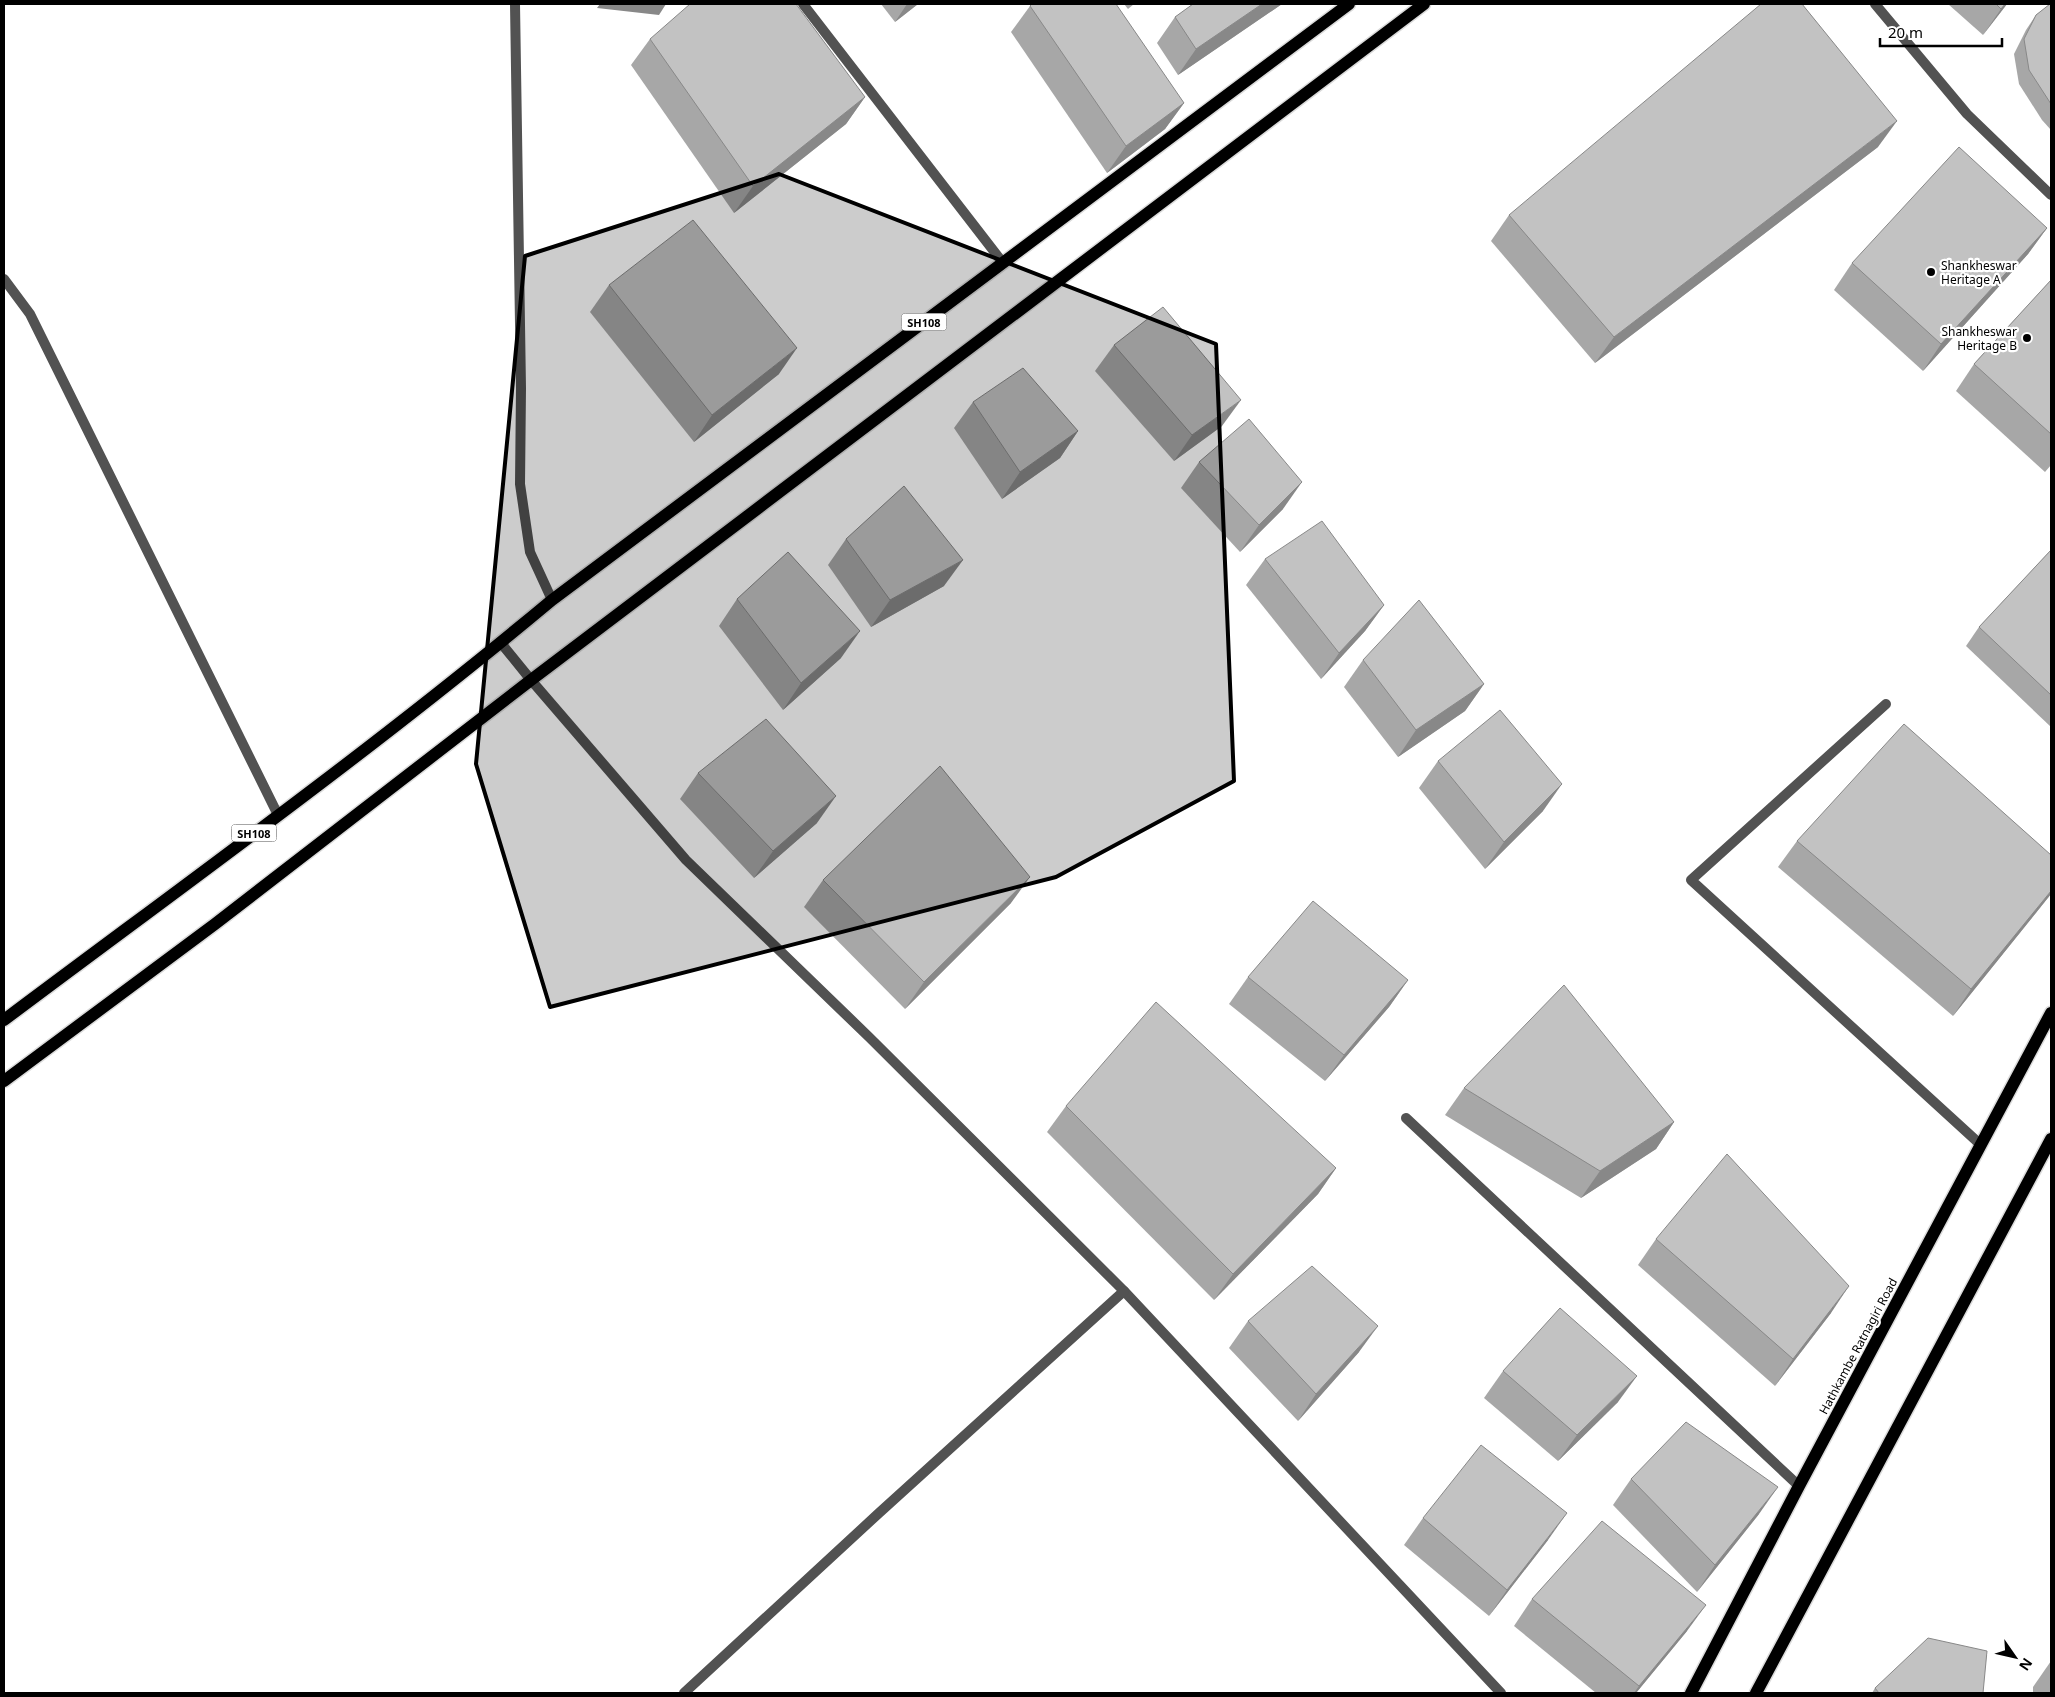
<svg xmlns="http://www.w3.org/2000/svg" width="2055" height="1697" font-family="'Noto Sans',sans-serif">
<rect width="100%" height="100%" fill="#fff"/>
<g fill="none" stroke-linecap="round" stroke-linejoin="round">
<defs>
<g id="primary">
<path d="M4,1020C188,882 375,748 552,600L1349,4"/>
<path d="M4,1081L215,924L531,680L1424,4"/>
<path d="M1691,1693L1799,1486L2051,1013"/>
<path d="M1756,1693L2051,1139"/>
</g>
</defs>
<use href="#primary" stroke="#dbdbdb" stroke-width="15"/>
<g stroke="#525252" stroke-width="10">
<path d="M515,4L521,388L520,484L530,552L552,600"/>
<path d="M803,4L1003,263"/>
<path d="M1875,4L1967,114L2051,195"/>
<path d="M4,279L30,314L278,815"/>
<path d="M501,643L531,680L686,860L869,1037L1124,1291L1501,1693"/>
<path d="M1886,704L1691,880L1981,1145"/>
<path d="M1406,1118L1799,1486"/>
<path d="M684,1693L879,1513L1124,1291"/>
</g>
<use href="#primary" stroke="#000" stroke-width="12"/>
</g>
<g fill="#a7a7a7">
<path d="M881,4H918L895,22Z"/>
<path d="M1124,4H1134L1128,9Z"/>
<path d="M1189,4H1282L1178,75L1157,43L1175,17L1191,6Z"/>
<path d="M1948,4H2007L1983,35Z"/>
<path d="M2051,4V130L2042,120L2019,84L2014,54L2026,30L2036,15Z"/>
<path d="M1030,6L1184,103L1165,129L1107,173L1011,32Z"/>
<path d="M650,39L865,97L846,124L734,213L631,65Z"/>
<path d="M1878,147L1595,363L1491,241L1509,215Z"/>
<path d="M2047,228L2028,254L1923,371L1834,290L1852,263Z"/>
<path d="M2051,280V465L2045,472L1956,391L1974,364Z"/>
<path d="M609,285L779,374L694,442L590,312Z"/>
<path d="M1114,345L1222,426L1174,461L1095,371Z"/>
<path d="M973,402L1078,431L1060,458L1002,499L954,428Z"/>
<path d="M1199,462L1283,509L1240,552L1181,488Z"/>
<path d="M846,539L944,586L871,627L828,565Z"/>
<path d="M2051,550V727L1966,646L1979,627Z"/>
<path d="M1265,559L1384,605L1365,631L1321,679L1246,585Z"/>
<path d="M737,599L841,658L783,710L719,626Z"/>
<path d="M1363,660L1484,684L1465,711L1398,757L1344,687Z"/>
<path d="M1438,761L1543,811L1485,869L1419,788Z"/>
<path d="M698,773L817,823L754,878L680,799Z"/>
<path d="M1797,841L2051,855V894L1953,1016L1778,867Z"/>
<path d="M823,880L1011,903L905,1009L804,907Z"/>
<path d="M1248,977L1408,980L1389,1007L1325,1081L1229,1004Z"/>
<path d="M1464,1088L1674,1122L1656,1149L1581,1198L1445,1115Z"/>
<path d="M1066,1106L1336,1168L1318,1194L1214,1300L1047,1132Z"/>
<path d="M1656,1239L1831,1313L1775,1386L1638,1265Z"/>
<path d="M1248,1321L1359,1352L1298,1421L1229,1348Z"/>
<path d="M1503,1371L1618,1402L1558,1461L1484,1398Z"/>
<path d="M1631,1479L1759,1514L1697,1592L1613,1505Z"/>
<path d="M1423,1518L1548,1540L1489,1616L1404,1545Z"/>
<path d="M1532,1599L1687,1631L1636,1693H1596L1514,1626Z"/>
<path d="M2051,1661V1693H2033V1687Z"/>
<path d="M1875,1688L1983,1693H1872Z"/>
</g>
<g fill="#888">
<path d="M600,4H666L659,15L597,8Z"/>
<path d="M907,4H918L895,22Z"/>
<path d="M1262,4H1282L1178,75L1196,49Z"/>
<path d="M2005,4H2007L1983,35L2001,9Z"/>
<path d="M865,97L846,124L734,213L753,186Z"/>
<path d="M1184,103L1165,129L1107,173L1126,146Z"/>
<path d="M1897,121L1878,147L1595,363L1614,337Z"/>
<path d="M2047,228L2028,254L1923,371L1941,344Z"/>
<path d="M797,348L779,374L694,442L712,415Z"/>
<path d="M1241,400L1222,426L1174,461L1192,435Z"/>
<path d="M1078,431L1060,458L1002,499L1020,472Z"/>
<path d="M1302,482L1283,509L1240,552L1259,525Z"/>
<path d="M963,560L944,586L871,627L890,600Z"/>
<path d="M1384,605L1365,631L1321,679L1339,653Z"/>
<path d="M860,631L841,658L783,710L801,683Z"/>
<path d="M1484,684L1465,711L1398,757L1416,730Z"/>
<path d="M1562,784L1543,811L1485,869L1504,842Z"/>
<path d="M836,796L817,823L754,878L773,851Z"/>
<path d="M1030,877L1011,903L905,1009L924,982Z"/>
<path d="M2051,891V894L1953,1016L1971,989Z"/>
<path d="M1408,980L1389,1007L1325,1081L1344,1055Z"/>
<path d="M1674,1122L1656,1149L1581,1198L1600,1171Z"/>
<path d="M1336,1168L1318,1194L1214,1300L1233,1274Z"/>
<path d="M1849,1286L1831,1313L1775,1386L1793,1359Z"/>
<path d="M1378,1326L1359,1352L1298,1421L1316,1394Z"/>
<path d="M1637,1376L1618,1402L1558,1461L1577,1435Z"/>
<path d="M1778,1487L1759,1514L1697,1592L1715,1565Z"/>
<path d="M1567,1513L1548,1540L1489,1616L1507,1590Z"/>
<path d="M1706,1605L1687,1631L1636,1693H1634L1639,1686Z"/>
</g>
<g fill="#c2c2c2" stroke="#888">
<path d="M690,4H796L865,97L753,186L650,39Z"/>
<path d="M1032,4H1116L1184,103L1126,146L1030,6Z"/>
<path d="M1193,4H1262L1196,49L1175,17Z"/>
<path d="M1761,4H1802L1897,121L1614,337L1509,215Z"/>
<path d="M1996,4H2005L2001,9Z"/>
<path d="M2050,4H2051V104L2029,70L2024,39L2036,15Z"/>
<path d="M1959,147L2047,228L1941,344L1852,263Z"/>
<path d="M693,220L797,348L712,415L609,285Z"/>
<path d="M2051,280V434L1974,364Z"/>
<path d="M1163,307L1241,400L1192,435L1114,345Z"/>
<path d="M1023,368L1078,431L1020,472L973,402Z"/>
<path d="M1249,419L1302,482L1259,525L1199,462Z"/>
<path d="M904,486L963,560L890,600L846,539Z"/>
<path d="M1322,521L1384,605L1339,653L1265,559Z"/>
<path d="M2051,550V695L1979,627Z"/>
<path d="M788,552L860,631L801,683L737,599Z"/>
<path d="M1419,600L1484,684L1416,730L1363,660Z"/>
<path d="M1500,710L1562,784L1504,842L1438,761Z"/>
<path d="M766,719L836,796L773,851L698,773Z"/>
<path d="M1904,724L2051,855V891L1971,989L1797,841Z"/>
<path d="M940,766L1030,877L924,982L823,880Z"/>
<path d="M1313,901L1408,980L1344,1055L1248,977Z"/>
<path d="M1564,985L1674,1122L1600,1171L1464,1088Z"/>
<path d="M1156,1002L1336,1168L1233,1274L1066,1106Z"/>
<path d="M1727,1154L1849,1286L1793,1359L1656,1239Z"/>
<path d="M1312,1266L1378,1326L1316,1394L1248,1321Z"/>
<path d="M1560,1308L1637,1376L1577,1435L1503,1371Z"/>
<path d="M1686,1422L1778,1487L1715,1565L1631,1479Z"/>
<path d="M1481,1445L1567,1513L1507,1590L1423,1518Z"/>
<path d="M1602,1521L1706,1605L1639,1686L1532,1599Z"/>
<path d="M1928,1638L1987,1651L1983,1693H1879L1875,1688Z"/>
</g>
<path fill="#000" fill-opacity="0.2" stroke="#000" stroke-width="4" stroke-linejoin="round" d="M779,174L1216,344L1234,781L1056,877L550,1007L476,764L525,256Z"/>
<g fill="#000" stroke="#fff" stroke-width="2">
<circle cx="1931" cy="272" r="5"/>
<circle cx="2027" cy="338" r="5"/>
</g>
<g text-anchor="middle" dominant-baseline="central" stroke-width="4.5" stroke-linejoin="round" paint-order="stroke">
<g fill="#fff" stroke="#4c4c4c" stroke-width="1">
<rect x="901.5" y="313.5" width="45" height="17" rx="4"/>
<rect x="231.5" y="824.5" width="45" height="17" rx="4"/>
</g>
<g font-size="11" font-weight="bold" fill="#000">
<text x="924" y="322">SH108</text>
<text x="254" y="833">SH108</text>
</g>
<g font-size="12" fill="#000" stroke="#fff" text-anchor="start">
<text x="1941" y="265">Shankheswar<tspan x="1941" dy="14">Heritage A</tspan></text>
<text x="2017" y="331" text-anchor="end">Shankheswar<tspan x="2017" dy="14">Heritage B</tspan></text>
</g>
<g font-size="12" fill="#000" stroke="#fff">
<text transform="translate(1858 1346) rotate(-62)">Hathkambe Ratnagiri Road</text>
</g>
</g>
<rect width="2055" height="1697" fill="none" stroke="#000000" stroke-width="10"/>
<g transform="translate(2015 1657) rotate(124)" stroke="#ffffff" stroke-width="4" paint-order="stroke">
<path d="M0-4L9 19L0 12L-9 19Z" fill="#000000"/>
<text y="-8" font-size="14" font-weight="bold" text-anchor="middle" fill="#000000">N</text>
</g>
<path d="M1880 38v8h122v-8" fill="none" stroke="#000000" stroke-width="2.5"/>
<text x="1888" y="38" font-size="15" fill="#000000" stroke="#ffffff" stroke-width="4" paint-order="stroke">20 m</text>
</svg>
